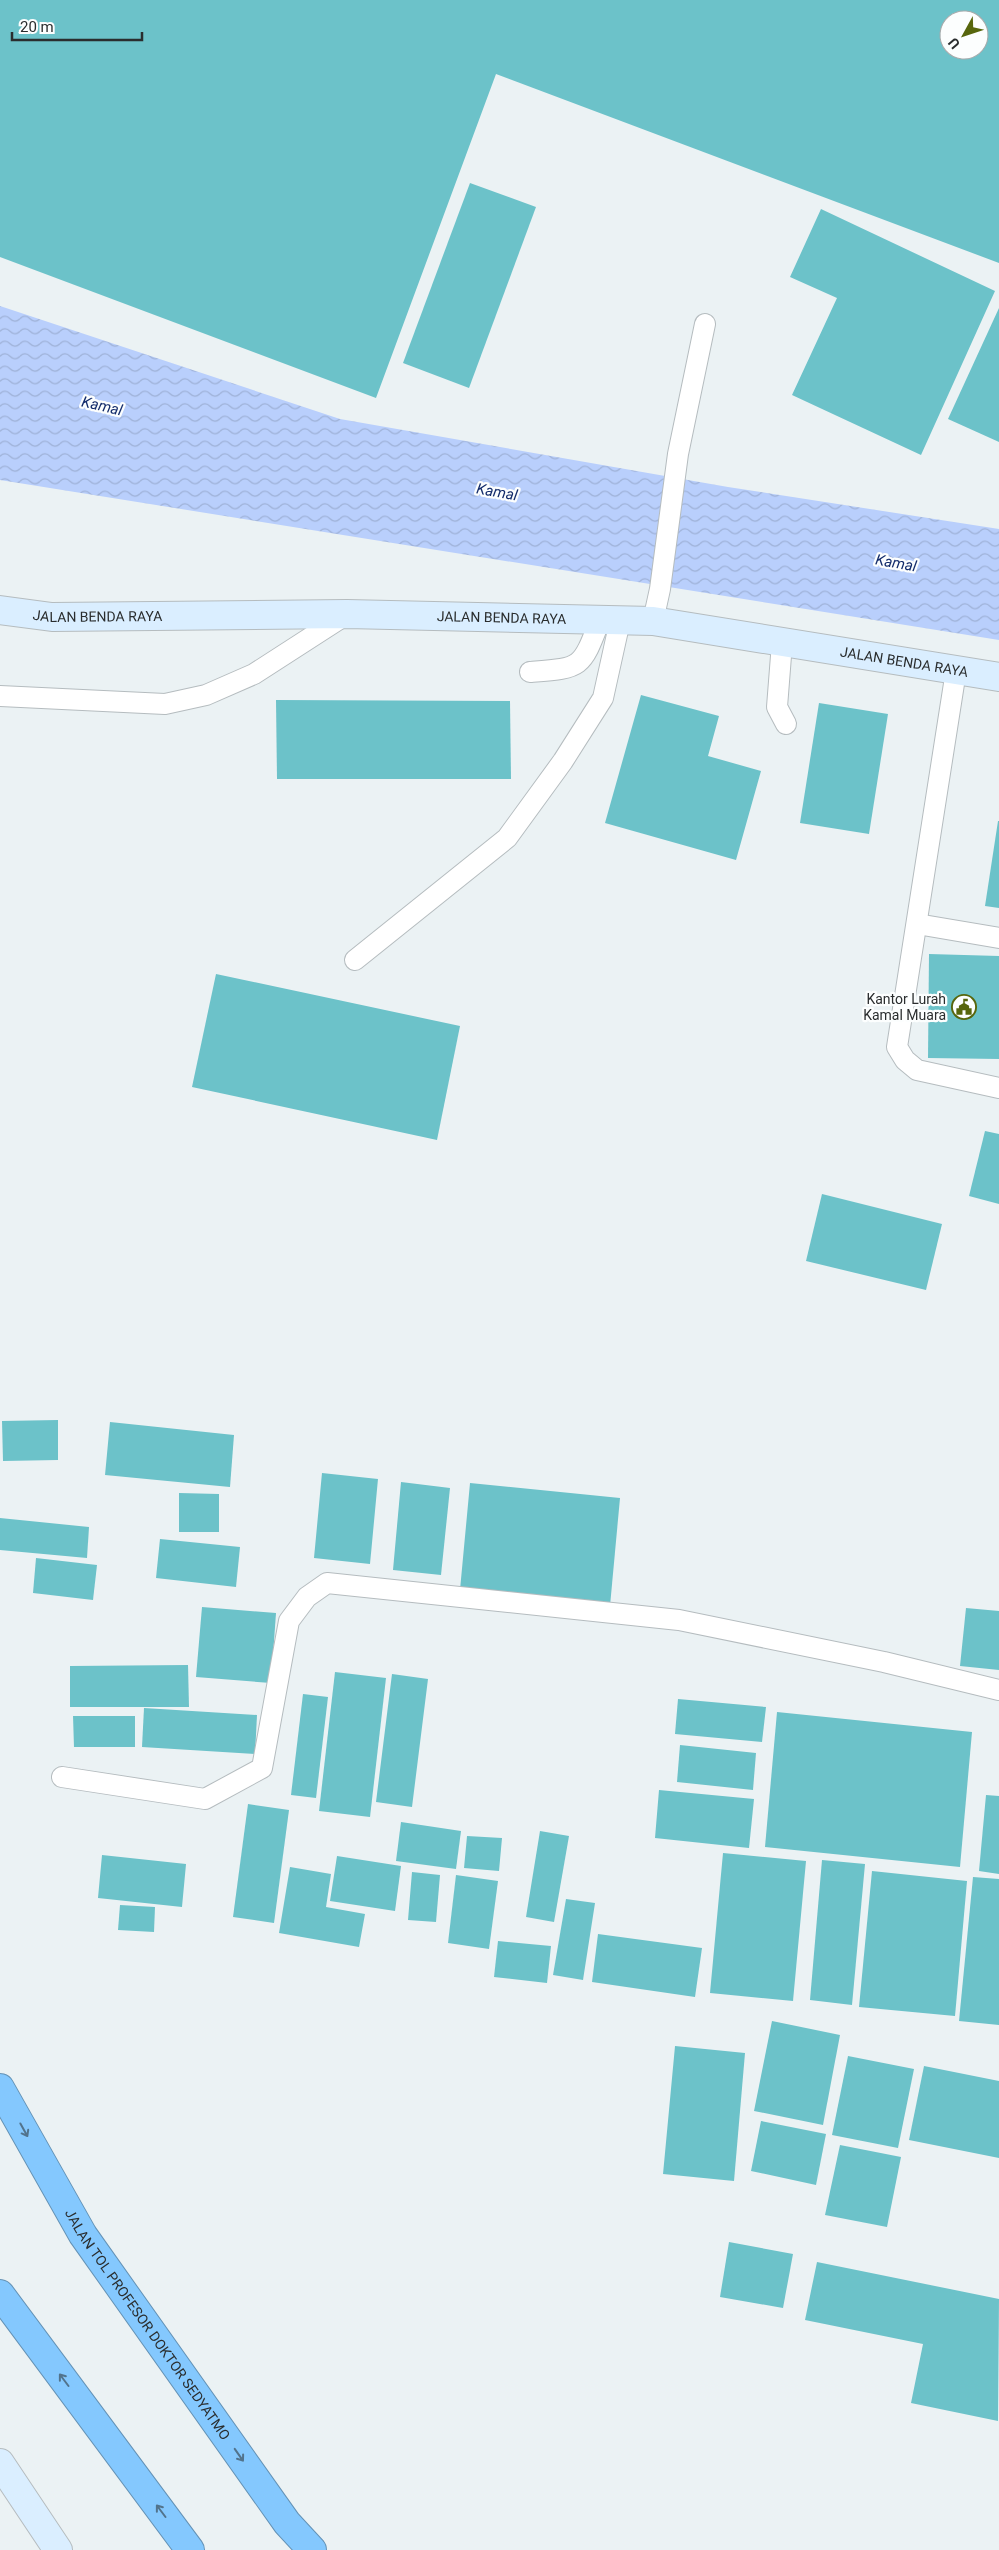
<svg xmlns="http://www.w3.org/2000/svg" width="999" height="2550" font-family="Roboto,sans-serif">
<defs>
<pattern id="water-waves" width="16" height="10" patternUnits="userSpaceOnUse" patternTransform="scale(1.25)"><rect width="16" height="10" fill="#b9cffc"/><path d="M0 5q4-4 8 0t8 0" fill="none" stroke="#9fb2d8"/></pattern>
</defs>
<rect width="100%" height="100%" fill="#ebf2f4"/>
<path fill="url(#water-waves)" d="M0,306L340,419L728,487L999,529V640L0,480Z"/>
<g fill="#6cc2c9" fill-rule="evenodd">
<path d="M0,0H999V263L496,74L376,398L0,257ZM949,20H979V50H949Z"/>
<path d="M470,183L536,207L469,388L403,363Z"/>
<path d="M821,209L995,291L921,455L792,395L837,298L790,277Z"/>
<path d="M999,308V442L948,419Z"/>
<path d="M641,695L719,716L708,756L761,771L736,860L605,823Z"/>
<path d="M276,700L510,701L511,779H277Z"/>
<path d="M819,703L888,714L869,834L800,823Z"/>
<path d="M998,821H999V908L985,906Z"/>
<path d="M929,954L999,956V1059L928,1058Z"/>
<path d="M216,974L460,1026L437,1140L192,1087Z"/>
<path d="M985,1131L999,1134V1204L969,1196Z"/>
<path d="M822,1194L942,1224L926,1290L806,1261Z"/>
<path d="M58,1420V1460L3,1461L2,1421Z"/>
<path d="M110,1422L234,1435L230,1487L105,1475Z"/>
<path d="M322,1473L378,1479L370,1564L314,1558Z"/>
<path d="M401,1482L450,1488L441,1575L393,1570Z"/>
<path d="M470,1483L620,1498L610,1606L460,1590Z"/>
<path d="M179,1493L219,1494V1532H179Z"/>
<path d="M0,1518L89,1527L87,1558L0,1550Z"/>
<path d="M160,1539L240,1547L236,1587L156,1578Z"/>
<path d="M36,1558L97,1565L93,1600L33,1593Z"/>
<path d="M202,1607L276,1613L271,1683L196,1677Z"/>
<path d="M966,1608L999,1611V1670L960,1666Z"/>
<path d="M188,1665L189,1707H70V1666Z"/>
<path d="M335,1672L386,1678L370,1817L319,1811Z"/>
<path d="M392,1674L428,1679L412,1807L376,1802Z"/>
<path d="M303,1694L328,1697L316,1798L291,1795Z"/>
<path d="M678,1699L766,1707L762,1742L675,1734Z"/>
<path d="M144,1708L257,1715L255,1754L142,1747Z"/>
<path d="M777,1712L972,1732L960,1867L765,1847Z"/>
<path d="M73,1716H135V1747H74Z"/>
<path d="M680,1745L756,1753L753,1790L677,1782Z"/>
<path d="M659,1790L754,1799L749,1848L655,1838Z"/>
<path d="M986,1795L999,1796V1874L979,1871Z"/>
<path d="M248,1804L289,1810L274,1923L233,1917Z"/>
<path d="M401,1822L461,1831L456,1869L396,1861Z"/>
<path d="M540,1831L569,1836L554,1922L526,1917Z"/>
<path d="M467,1836L502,1838L499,1871L464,1868Z"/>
<path d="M723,1853L806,1861L793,2001L710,1993Z"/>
<path d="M102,1855L186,1864L182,1907L98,1898Z"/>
<path d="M337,1856L401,1866L395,1911L330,1901Z"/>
<path d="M822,1860L865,1864L852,2005L810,2000Z"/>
<path d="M290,1867L331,1874L326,1907L365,1914L359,1947L279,1933Z"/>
<path d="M872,1871L967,1881L955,2016L859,2007Z"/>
<path d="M412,1872L440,1875L436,1922L408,1920Z"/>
<path d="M456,1875L498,1881L489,1949L448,1943Z"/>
<path d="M973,1877L999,1879V2025L959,2021Z"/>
<path d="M566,1899L595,1903L583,1980L553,1975Z"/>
<path d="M120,1905L155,1907L154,1932L118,1930Z"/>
<path d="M598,1934L702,1948L695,1997L592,1982Z"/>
<path d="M498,1941L551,1946L547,1983L494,1977Z"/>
<path d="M772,2021L840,2035L823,2125L754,2111Z"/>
<path d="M675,2046L745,2053L734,2181L663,2174Z"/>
<path d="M848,2056L914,2069L898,2148L832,2135Z"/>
<path d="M924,2066L999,2081V2158L909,2140Z"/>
<path d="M761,2121L826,2134L816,2185L751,2171Z"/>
<path d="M840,2145L901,2157L887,2227L825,2215Z"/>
<path d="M729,2242L793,2254L783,2308L720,2297Z"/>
<path d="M817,2262L999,2299L998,2421L911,2403L923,2344L805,2320Z"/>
</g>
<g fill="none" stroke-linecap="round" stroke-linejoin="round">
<defs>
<g id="lane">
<path d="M653,621L660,589L678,454L705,324"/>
<path d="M782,643L777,707L786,724"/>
<path d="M956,671L897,1047L905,1060L917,1070L999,1088"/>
<path d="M530,672C582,668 581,669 600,620"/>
<path d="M0,696L165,704L206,695L254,674L347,614"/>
<path d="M917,924L999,938"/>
<path d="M355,960L507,838L563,761L603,698L620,621"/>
<path d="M62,1777L205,1799L262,1768L289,1621L307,1597L327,1583L679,1620L884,1662L999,1690"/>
</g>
<g id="secondary">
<path id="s1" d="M0,610L52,617L347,614L653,621L999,677"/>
<path d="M0,2463L58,2550"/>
</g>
<g id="highway">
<path id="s2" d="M0,2088L83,2235L287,2523L312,2550"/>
<path d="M0,2294L190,2550"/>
</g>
</defs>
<use href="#lane" stroke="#b5bcbf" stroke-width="22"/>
<use href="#secondary" stroke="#b5bcbf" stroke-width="30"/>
<use href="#highway" stroke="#6492b5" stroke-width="30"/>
<use href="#lane" stroke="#fff" stroke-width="20"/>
<use href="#secondary" stroke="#daeeff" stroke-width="28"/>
<use href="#highway" stroke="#84c8fe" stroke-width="28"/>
</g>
<defs><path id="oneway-shaft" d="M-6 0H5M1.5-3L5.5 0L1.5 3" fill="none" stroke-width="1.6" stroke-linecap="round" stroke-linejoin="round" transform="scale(1.25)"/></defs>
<g stroke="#52738c">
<use href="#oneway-shaft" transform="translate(24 2130) rotate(61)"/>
<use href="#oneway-shaft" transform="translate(64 2380) rotate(-127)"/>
<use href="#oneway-shaft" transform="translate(239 2455) rotate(55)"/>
<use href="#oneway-shaft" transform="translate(161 2511) rotate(-127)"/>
</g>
<defs>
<symbol id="civic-ring" viewBox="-11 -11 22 22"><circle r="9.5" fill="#fcfefe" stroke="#57660d" stroke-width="1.5"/><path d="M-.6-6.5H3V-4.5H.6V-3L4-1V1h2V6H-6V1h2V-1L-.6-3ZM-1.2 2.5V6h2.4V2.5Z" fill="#57660d"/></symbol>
</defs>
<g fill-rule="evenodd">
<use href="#civic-ring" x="950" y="993" width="28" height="28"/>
</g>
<g text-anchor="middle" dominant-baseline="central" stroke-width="4.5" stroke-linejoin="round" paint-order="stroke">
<g font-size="14" fill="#2a2d2e" stroke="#fcfefe">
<text stroke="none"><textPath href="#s1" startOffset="98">JALAN BENDA RAYA</textPath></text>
<text stroke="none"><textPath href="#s1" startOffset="502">JALAN BENDA RAYA</textPath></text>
<text stroke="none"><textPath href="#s1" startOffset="908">JALAN BENDA RAYA</textPath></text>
<text stroke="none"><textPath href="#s2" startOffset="279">JALAN TOL PROFESOR DOKTOR SEDYATMO</textPath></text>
</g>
<g font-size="14" fill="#2a2d2e" stroke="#fcfefe" text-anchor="end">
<text x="946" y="999">Kantor Lurah<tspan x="946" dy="16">Kamal Muara</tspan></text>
</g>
<g font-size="15" font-style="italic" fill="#132c6b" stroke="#fcfefe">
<text transform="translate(102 406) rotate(13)">Kamal</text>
<text transform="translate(497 492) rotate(10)">Kamal</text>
<text transform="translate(896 563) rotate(10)">Kamal</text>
</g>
</g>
<g transform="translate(964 35) rotate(230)"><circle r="24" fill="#fcfefe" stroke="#a8aaab"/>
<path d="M0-4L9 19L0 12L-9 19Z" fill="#57660d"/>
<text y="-8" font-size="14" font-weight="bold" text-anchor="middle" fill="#2a2d2e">U</text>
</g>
<path d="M12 32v8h130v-8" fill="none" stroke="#2a2d2e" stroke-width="2.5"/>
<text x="20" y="32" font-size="15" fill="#2a2d2e" stroke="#fcfefe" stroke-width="4" paint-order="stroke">20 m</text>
</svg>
